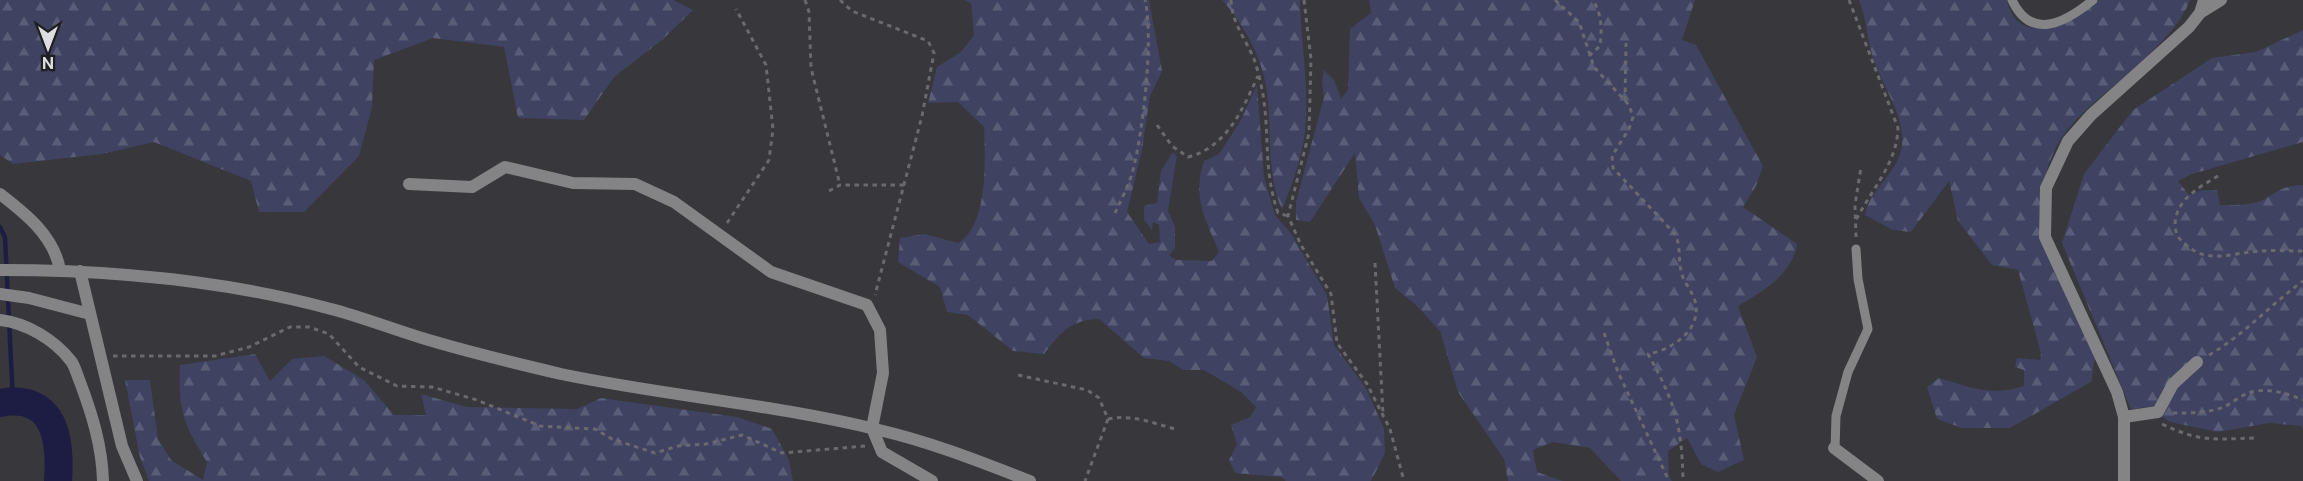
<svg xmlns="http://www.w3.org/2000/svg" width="2303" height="481" font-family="'Public Sans',sans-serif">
<defs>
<pattern id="forest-firs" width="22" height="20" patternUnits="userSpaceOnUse" patternTransform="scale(1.5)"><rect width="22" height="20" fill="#3f4261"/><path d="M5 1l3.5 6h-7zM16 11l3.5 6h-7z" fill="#5a5d77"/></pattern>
</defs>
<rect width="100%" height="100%" fill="#37373c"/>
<g fill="url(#forest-firs)">
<path d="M0,0H673L693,10L662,40L614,77L584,120L518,118L504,47L433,38L374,60L372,107L359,156L304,212H259L251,181L154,142L102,154L13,164L0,155Z"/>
<path d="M964,0H1149L1162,71L1150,96L1142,150L1127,212L1149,244L1160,242L1159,225L1153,222L1152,230L1144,220V206L1157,203L1161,171L1172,153L1177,155L1168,211L1175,227V248L1169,255L1176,260L1212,261L1219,252C1205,218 1192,198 1204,161L1219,154L1241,120L1257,85L1264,177L1275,215L1290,232L1327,295L1334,345L1366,388L1384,429L1385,453L1371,481H1286L1281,477L1235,473L1229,460L1237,444L1231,425L1250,417L1256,407L1241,392L1204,370H1183L1169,361L1144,358L1099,319C1072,319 1060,333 1044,354L1013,351L968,315L947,312L940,287L898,262L900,238L924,234L958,243C989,224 985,159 984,127L958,102L928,103L937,67L961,52L974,35L971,3Z"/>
<path d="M1222,0H1300C1301,40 1308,80 1306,120C1305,150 1293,182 1282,210C1265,170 1273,128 1266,86C1261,55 1242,22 1222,0Z"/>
<path d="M1369,0H1695L1682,40L1696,45L1763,166L1756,186L1743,207L1797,244C1792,275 1763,291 1738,306L1757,357L1734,415L1744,460L1718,472L1701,464L1687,438L1668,451L1669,476L1672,481H1621L1590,448L1553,442L1533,450L1537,472L1563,481H1508L1504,459L1458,392L1440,331L1417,306L1395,288L1375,225L1359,198L1355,153L1310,222L1296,220V202L1324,97L1322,81L1324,70L1334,80L1341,98L1348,90L1350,29L1371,13Z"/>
<path d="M1859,0H2007C2018,51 2074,22 2099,0H2190C2182,21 2167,36 2152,52C2125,79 2091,101 2067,130C2045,157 2038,202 2040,235L2095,358L2091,382L2010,428H1962L1937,419L1927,387L1939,378C1970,387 1991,397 2024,386V370L2015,367L2017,358L2040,360L2041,353L2018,270L1992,265L1958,221L1949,181L1911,232L1893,230L1865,215C1869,193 1889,179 1898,159C1913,128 1885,91 1875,63C1867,43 1867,20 1859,0Z"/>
<path d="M2303,30V142L2192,174L2178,181L2189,195L2202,190H2217L2220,205C2234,205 2256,206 2268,197C2278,190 2289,185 2303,185V430L2302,426L2269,423L2218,432L2170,422L2147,407L2131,409L2062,243L2084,174L2133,110L2212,58L2256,52Z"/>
<path d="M255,354L270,381L292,359L324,356L364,380L394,415H426L421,394L467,407L577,409L601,398L737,417L772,429L789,460L793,481H149L140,457L125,380H150L158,439L171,460L203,480L207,462C183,423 178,410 180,365Z"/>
</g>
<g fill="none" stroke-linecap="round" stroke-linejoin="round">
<path stroke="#1d1d44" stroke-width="4.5" d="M0,227L5,237L13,401"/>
<path stroke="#1d1d44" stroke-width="28" d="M0,403C55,393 61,439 58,481"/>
<g stroke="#69696e" stroke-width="3" stroke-dasharray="4.5 4.5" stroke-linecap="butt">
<path d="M805,0L809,12L811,68L840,185"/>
<path d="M840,0L852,11L928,41L934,53L922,116L875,295"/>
<path d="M1231,0C1232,23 1245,38 1254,59C1258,70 1261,84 1263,95C1270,138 1263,169 1278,213L1288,216"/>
<path d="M1304,0L1311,59L1309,133L1288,216L1301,245L1331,294L1337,343L1367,384L1390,429L1404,481"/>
<path d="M1555,0L1579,22L1594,67L1629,105L1633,117L1629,129L1612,156L1613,168L1675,234C1681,246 1678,258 1681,271C1683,282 1692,290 1695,301C1703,329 1672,350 1648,354C1675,402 1682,426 1683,481"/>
<path d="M1849,0L1898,128C1897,163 1872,189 1856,220"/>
<path d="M1589,56L1600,46C1602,29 1602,15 1593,0"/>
<path d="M1625,101L1626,43"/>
<path d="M1157,125L1172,146L1188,157C1227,147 1242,110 1258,76"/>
<path d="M2218,176C2198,188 2175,200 2175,226C2176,235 2179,239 2186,245C2208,265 2235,252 2261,251C2275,250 2289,251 2303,251"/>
<path d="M829,191L840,185H904"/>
<path d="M1115,213C1121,200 1129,185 1133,170C1143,132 1154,38 1145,0"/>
<path d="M727,223L769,160L773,129L766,65L736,9"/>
<path d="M1856,237L1855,205L1861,167"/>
<path d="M1375,263L1383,414"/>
<path d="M1604,333L1618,372L1669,481"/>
<path d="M2209,355C2244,335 2270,305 2303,281"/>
<path d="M113,356H215L249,347L290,327H309L329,334L359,367L397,386L432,387L477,400L540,426L595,429L612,439L655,453L678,446L706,444L742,435L782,453L866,446"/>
<path d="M1018,375L1087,390L1099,398L1108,419L1085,481"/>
<path d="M2173,413C2189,413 2208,413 2224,407C2232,403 2240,396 2248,393C2267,387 2286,393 2303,400"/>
<path d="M1108,419C1131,414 1153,423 1175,429"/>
<path d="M2162,424C2202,443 2214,439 2256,438"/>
</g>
<g stroke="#848487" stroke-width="9">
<path d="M2012,0C2031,41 2065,23 2093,0"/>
<path d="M1835,449L1836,416L1848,372L1868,329L1858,279L1856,249"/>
</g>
<g stroke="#848487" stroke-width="12">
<path d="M2200,13L2221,0"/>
<path d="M409,184L472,187L505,167L573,183L635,184L674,202L771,272L867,305L880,330L883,373L872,428L882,452L932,481"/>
<path d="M0,194C26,214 54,236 60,270"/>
<path d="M80,271L122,446L137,481"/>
<path d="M0,294L29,298L90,314"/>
<path d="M0,320C26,323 54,339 71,361C75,366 77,375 80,382C92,414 102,446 103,481"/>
<path d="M2124,417L2158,412L2173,384L2197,362"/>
<path d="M1834,448L1878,481"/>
<path d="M2124,481V417L2117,392L2045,237L2046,188L2068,141L2091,115L2189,27L2200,13L2204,0"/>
</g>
<path stroke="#848487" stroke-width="12" d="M0,270C110,270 224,280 331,309C362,317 392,329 422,338C468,352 514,363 561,374C666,396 774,404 879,430C931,442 981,462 1030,481"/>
</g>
<g transform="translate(48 48) rotate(180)" stroke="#1f1f21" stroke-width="4.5" paint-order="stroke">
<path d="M0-4.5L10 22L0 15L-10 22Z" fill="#dddee1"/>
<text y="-9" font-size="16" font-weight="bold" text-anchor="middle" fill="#dddee1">N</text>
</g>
</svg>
